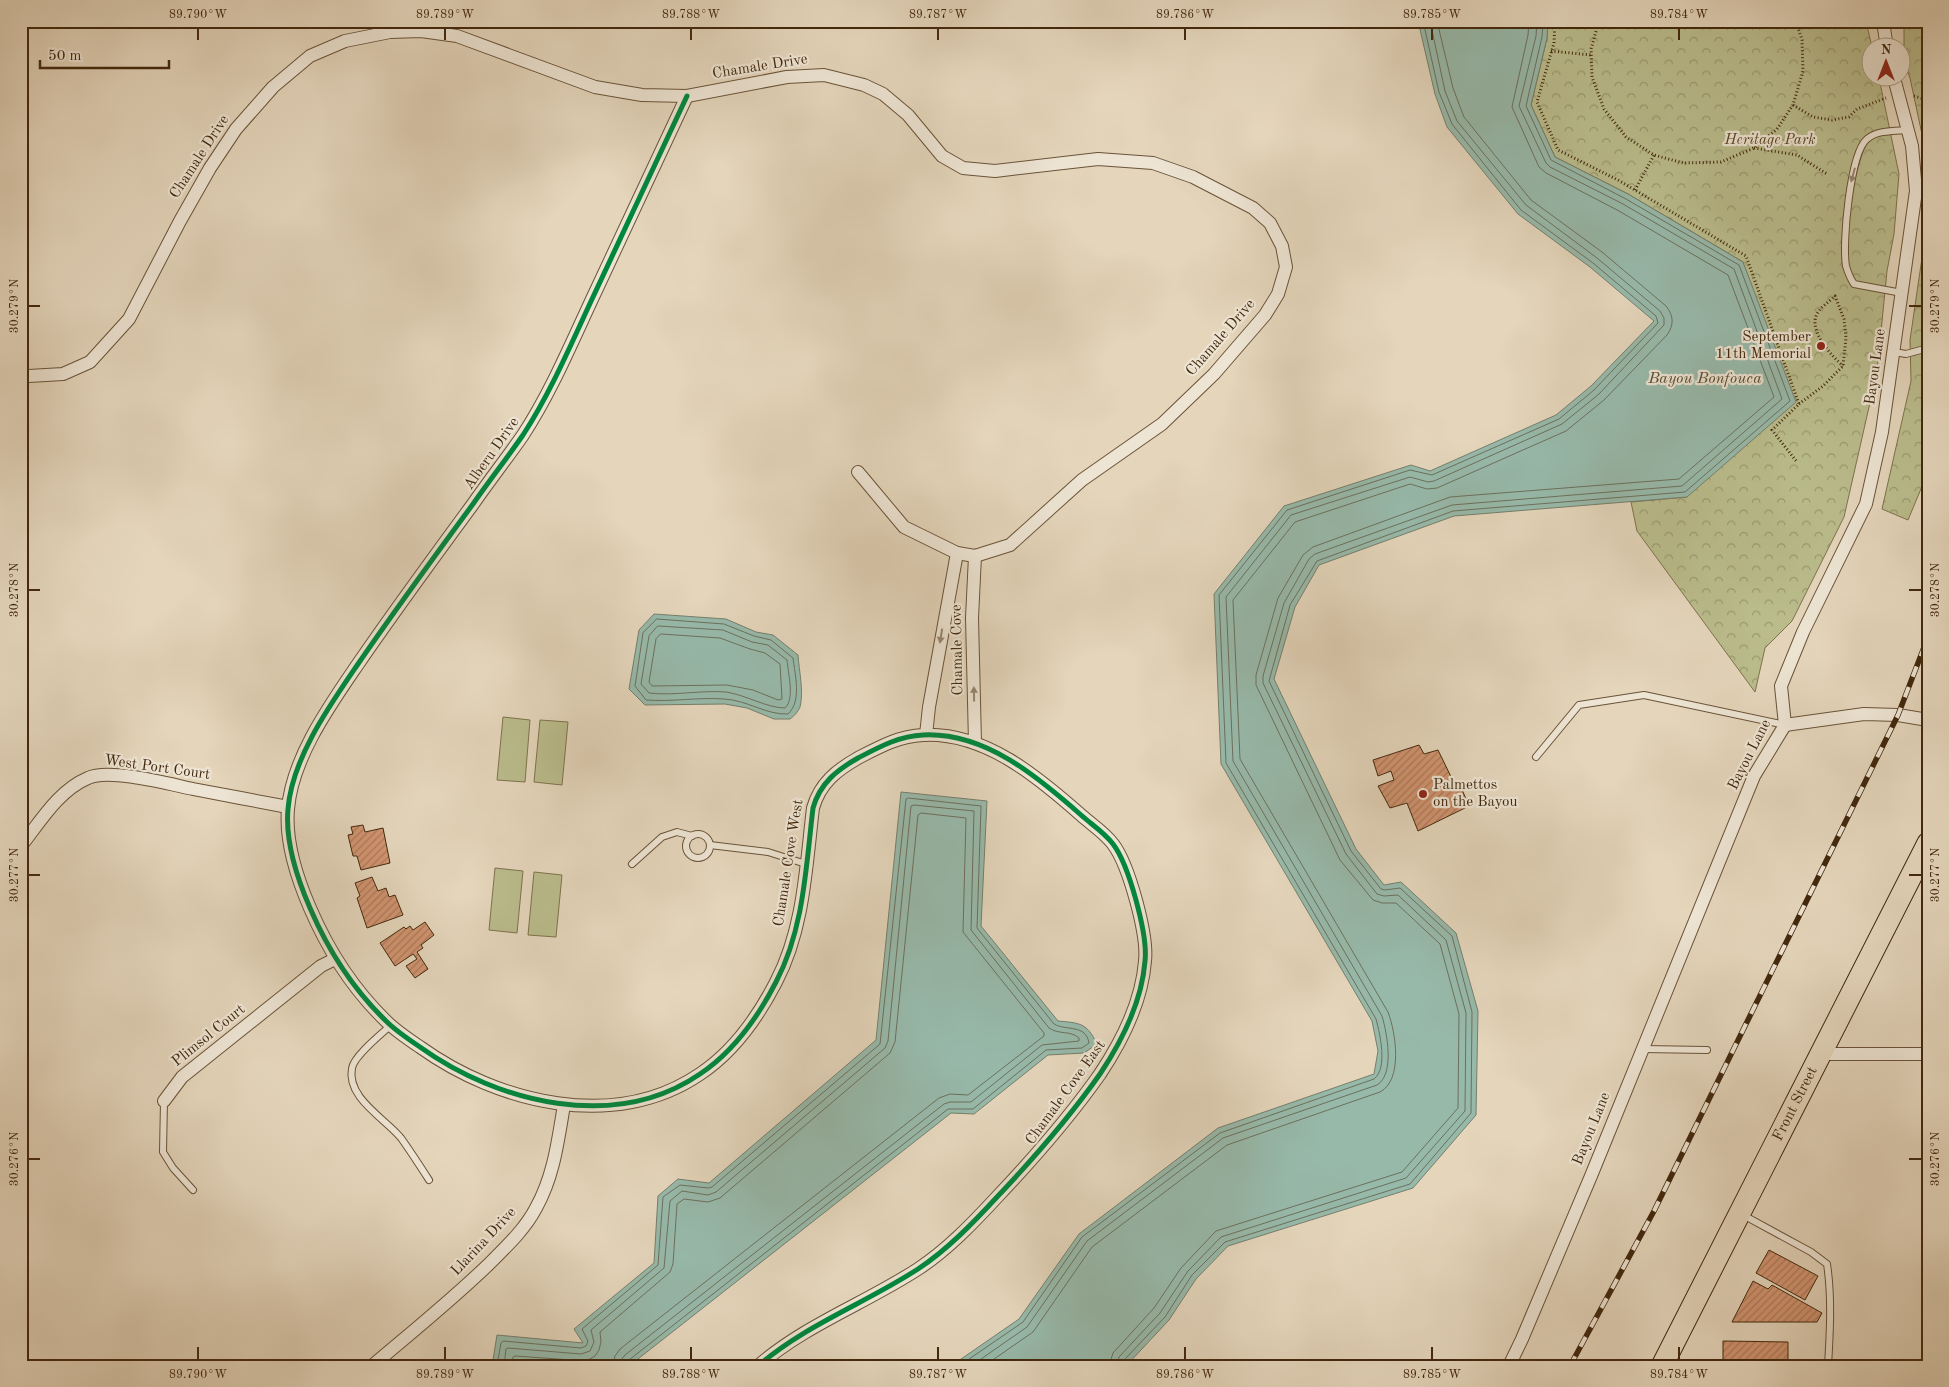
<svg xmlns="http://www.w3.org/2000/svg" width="1949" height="1387" font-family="'Old Standard TT',serif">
<defs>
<pattern id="park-crowns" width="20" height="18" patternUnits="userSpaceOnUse" patternTransform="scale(1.25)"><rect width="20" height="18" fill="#babc8c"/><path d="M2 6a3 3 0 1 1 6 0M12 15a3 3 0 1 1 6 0" fill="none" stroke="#999971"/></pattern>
<pattern id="building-hatch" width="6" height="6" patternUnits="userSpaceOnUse" patternTransform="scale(1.25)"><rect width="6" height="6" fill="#d19470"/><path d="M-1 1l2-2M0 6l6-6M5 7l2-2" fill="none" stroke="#ab795a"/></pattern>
</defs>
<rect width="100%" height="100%" fill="#e4d5bb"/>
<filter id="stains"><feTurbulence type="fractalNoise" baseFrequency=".004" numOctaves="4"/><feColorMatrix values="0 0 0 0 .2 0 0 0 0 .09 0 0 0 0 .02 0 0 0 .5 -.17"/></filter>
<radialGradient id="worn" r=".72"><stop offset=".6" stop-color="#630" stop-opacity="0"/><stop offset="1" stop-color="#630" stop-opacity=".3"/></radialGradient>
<g fill="url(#park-crowns)" stroke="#7e724c">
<path d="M1548,21H1866L1872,47V78H1879L1899,174L1894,234L1887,271L1877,372L1844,517L1792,621L1765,648L1755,692L1637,531L1631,502L1687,497L1743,262L1628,194L1555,157L1531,105L1547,38Z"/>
<path d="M1904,21H1928V195L1927,158L1910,78L1904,62Z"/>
<path d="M1928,217V472L1908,520L1882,509L1911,381L1910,340Z"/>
</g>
<g fill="#babc8c" stroke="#7e724c">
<path d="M503,717L530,720L525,782L497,780Z"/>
<path d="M540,720L568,722L562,785L534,782Z"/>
<path d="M495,868L523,871L517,933L489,930Z"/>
<path d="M534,872L562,875L556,937L528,935Z"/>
</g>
<g fill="#97b9aa" stroke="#757f6b">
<path d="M1418,21H1548L1547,38L1531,105L1555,157L1628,194L1743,262L1796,402L1687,497L1454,516L1319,565L1295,607L1274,679L1356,849L1384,885L1401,882L1456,933L1478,1011L1476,1115L1413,1188L1228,1246L1196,1279L1169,1320L1126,1366H951L1019,1319L1079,1234L1218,1128L1374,1074L1378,1051L1372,1021L1221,764L1214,594L1284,506L1411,465L1430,471L1556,415L1591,386L1654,321L1590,267L1518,214L1447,127L1435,94Z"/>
<path d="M654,614L726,619L756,632L773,635L798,655C799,671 804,691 800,707C798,712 794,716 790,719H774L747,708L725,704L645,705L629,689L639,630Z"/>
<path d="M901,792L987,801L981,926L1058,1021C1080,1023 1087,1023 1097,1044L1084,1053L1048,1055L974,1114L951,1113L629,1366H492L497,1335L583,1343L574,1329L654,1263L658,1196L678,1179L709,1183L876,1040Z"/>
</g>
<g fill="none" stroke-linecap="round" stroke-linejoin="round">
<g stroke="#6c705c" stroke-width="1">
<path d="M657,619L724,624L754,636L771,640L793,658C795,675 802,701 788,714C766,715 747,700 724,699C699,697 672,702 646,700L635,686L643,633Z"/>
<path d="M658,626L723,630L752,642L768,645L787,660C788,673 795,699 785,708C767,708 746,695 726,692C701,690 674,696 649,693L641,684L649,636Z"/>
<path d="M661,634L720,638L750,649L765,653L780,664L782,699L778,700L753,690L727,685L652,686L649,682L656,639Z"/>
<path d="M497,1366L501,1343L503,1341L581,1348L586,1346L588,1341L582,1329L658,1265L663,1197L680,1185L708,1188L712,1187L880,1044L906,799L908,798L981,806L977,928L1054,1024C1066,1031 1086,1024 1089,1043L1082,1048L1046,1050L973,1109H948L629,1360L627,1366"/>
<path d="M504,1366L506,1349L508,1348L581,1354L590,1351L594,1342L591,1330L664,1268L670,1201L682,1191L708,1195L716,1192L885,1048L888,1041L911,806L914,805L974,811L971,930L1049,1028C1059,1035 1070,1030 1079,1038V1041L1042,1045L971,1102H950L944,1104L625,1355L621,1360L620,1366"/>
<path d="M511,1366L513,1357L515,1356L586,1361L595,1356L599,1350L601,1342L600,1332L670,1272L673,1264L677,1204L684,1199L708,1202L720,1198L890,1053L895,1042L918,815L921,813L966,818L963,932L1044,1033V1036L968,1095L950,1094L939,1098L620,1349L615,1356L613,1366"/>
<path d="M959,1366L1023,1322L1082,1237L1220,1133L1374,1079C1388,1068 1380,1034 1376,1019L1226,763L1219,595L1287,510L1410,470L1432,475L1559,419L1594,390L1658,323L1656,316L1593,263L1521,210L1452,124L1439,92L1423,21"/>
<path d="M971,1366L1027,1327L1087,1241L1223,1138L1377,1085C1395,1074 1387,1033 1382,1016L1233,761L1226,597L1291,515L1410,477L1428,482L1434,481L1562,424L1599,394L1664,325V318L1660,311L1597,258L1526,205L1457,121L1445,91L1430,21"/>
<path d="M984,1366L1033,1332L1092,1247L1227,1145L1380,1092C1403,1080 1396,1033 1388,1012L1240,759L1233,600L1295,522L1410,484L1427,489L1437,488L1566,431L1604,400L1667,335C1674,325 1674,316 1666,306L1602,252L1531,200L1464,117L1453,88L1437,21"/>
<path d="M1109,1366L1113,1353L1154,1308L1181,1268L1216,1231L1402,1172L1458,1108L1459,1014L1440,944L1396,903H1382L1373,900L1340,860L1256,685V675L1278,598L1303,555L1313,547L1450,497L1679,479L1774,397L1728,275L1619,211L1546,173L1539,167L1512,107L1528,35L1529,21"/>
<path d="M1117,1366L1119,1357L1160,1313L1188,1271L1221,1237L1406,1178L1465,1111L1466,1013L1446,940L1398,895L1384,896L1377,894L1346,854L1263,683V676L1284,603L1309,559L1315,554L1452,505L1682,486L1782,399L1734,269L1623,204L1550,167L1546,163L1519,106L1536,36L1537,21"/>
<path d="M1123,1366L1124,1360L1165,1317L1192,1275L1225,1242L1410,1184L1471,1113L1472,1012L1452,936L1400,888L1385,890L1381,889L1351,851L1269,681L1290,605L1317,561L1453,511L1685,492L1790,401L1739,265L1626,199L1551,160L1526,106L1542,37L1543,21"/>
</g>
</g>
<g fill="url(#building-hatch)" stroke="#42280d">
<path d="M1419,745L1424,754L1438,750L1455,785H1460L1469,806L1418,831L1407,803L1390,808L1378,786L1394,780L1391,771L1378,776L1373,760Z"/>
<path d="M363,825L365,832L383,828L390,863L361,870L357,856H353L348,835L353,834L351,827Z"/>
<path d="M372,877L378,891L386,888L389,897L395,895L403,915L367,928L357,898L360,896L355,883Z"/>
<path d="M425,922L434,935L421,945L423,948L417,952L428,969L415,978L406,966L417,959L413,954L395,966L380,943L404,927L406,929L410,926L413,930Z"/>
<path d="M1769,1250L1818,1276L1805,1300L1756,1273Z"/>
<path d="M1753,1281L1768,1289L1772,1285L1822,1313L1817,1322H1732Z"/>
<path d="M1723,1341L1788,1342V1366H1723Z"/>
</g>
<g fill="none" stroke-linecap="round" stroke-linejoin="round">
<defs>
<g id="service">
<path d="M1916,191L1928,190"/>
<path d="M1902,293L1854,284C1850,278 1848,273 1846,266C1842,244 1850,153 1867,139C1877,130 1895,131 1908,130"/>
<path d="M1894,352L1906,354L1928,348"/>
<path d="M1536,757L1579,705L1644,695L1785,725"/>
<circle cx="698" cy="846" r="12"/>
<path d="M710,845L768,852L806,864"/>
<path d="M632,864L662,837L677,832L692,836"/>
<path d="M390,1026C380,1035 354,1056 352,1068C346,1098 386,1119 401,1138C411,1152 420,1166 429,1180"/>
<path d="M1642,1049L1707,1050"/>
<path d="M164,1101L163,1152L173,1168L193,1190"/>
<path d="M1743,1215L1811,1252L1827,1264C1832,1297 1830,1332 1828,1366"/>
</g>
<g id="minor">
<path d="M1883,21L1887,48"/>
<path d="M687,96C656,163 624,230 593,297C571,344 551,392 523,435C507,458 489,481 473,504C434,557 395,610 358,664C330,705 292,758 288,809C285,842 297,878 310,908C328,950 353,989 386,1021C396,1031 408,1039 420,1047C498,1103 615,1132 700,1074C733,1052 758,1017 776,982C804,929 806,866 813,808C820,783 837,770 858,758C879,747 899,736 923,735C985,732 1038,777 1081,815C1091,824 1105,833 1113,844C1129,865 1148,935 1145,961C1142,1001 1122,1041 1100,1074C1069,1118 1033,1159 997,1197C973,1223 947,1250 918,1269C866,1303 805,1325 758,1366"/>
<path d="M21,375L29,376L63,374L90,362L129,319L180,221L210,168L236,129L273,87L310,56L345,41L390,32L421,31L457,36L595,87L642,95L687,96L787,77L824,75L864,85L883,94L908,115L942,156L963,168L995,171L1098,159L1153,163L1193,177L1253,208L1270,223L1282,246L1286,267L1278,294L1265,315L1214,374L1162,424L1082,480L1010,545L975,556L957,553L904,527L858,472"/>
<path d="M975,556L972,618L975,743"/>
<path d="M1785,725L1864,714L1898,715L1928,720"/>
<path d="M926,735L929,707L957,553"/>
<path d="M21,846C40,822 59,790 88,778C109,768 169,784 193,789C225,795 256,801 288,807"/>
<path d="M1821,1054H1928"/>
<path d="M164,1101L182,1077L321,966L335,959"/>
<path d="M372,1366C412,1332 453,1299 490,1263C507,1246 525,1229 536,1208C554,1176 558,1140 564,1105"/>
<path d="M1509,1366L1522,1339L1591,1176L1754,776L1785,725L1781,686L1803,632L1866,504L1882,432L1916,191L1912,146L1894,78"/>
</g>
<g id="primary">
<path id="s1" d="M1662,1366L1928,843"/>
</g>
</defs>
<use href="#service" stroke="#6a5338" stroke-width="8"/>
<use href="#minor" stroke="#6a5338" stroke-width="14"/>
<use href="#primary" stroke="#42280d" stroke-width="23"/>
<g stroke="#42280d" stroke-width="3" stroke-dasharray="1 2.5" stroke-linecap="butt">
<path d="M1555,21L1554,43L1537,102L1558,150L1618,180L1746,256L1799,404L1772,430L1797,462"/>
<path d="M1599,21L1591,49L1592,77L1604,109L1626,137L1654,155L1683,163L1721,162L1754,148L1777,129L1793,105L1803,71L1802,40L1796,21"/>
<path d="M1551,51L1591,55"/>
<path d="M1914,96L1928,100"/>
<path d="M1793,105L1813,117L1832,120L1849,117L1857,109L1886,98"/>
<path d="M1754,148L1797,155L1827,174"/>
<path d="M1635,190L1654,155"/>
<path d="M1799,404L1823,386L1843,366L1846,338L1844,319L1835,296C1829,302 1819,308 1816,316C1810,333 1832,356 1843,366"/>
</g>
<use href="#service" stroke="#ede4d3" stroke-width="6"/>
<use href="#minor" stroke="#ede4d3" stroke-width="12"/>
<use href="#primary" stroke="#e4d5bb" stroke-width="21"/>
<defs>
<path id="rail" d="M1570,1366L1654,1211L1898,715L1928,637"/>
</defs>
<use href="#rail" stroke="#42280d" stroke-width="5.5"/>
<use href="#rail" stroke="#ede4d3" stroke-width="4" stroke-dasharray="11" stroke-linecap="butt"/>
<defs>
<path id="cycleway" d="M687,96C656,163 624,230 593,297C571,344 551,392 523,435C507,458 489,481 473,504C434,557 395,610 358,664C330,705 292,758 288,809C285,842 297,878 310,908C328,950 353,989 386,1021C396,1031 408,1039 420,1047C498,1103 615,1132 700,1074C733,1052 758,1017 776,982C804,929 806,866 813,808C820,783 837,770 858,758C879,747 899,736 923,735C985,732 1038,777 1081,815C1091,824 1105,833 1113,844C1129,865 1148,935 1145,961C1142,1001 1122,1041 1100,1074C1069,1118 1033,1159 997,1197C973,1223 947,1250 918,1269C866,1303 805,1325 758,1366"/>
</defs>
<use href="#cycleway" stroke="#ede4d3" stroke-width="8"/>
<use href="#cycleway" stroke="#00873e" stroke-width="5"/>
</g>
<defs><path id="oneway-solid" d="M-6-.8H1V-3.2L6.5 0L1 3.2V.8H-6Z" transform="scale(1.25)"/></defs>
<g fill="#988670">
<use href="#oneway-solid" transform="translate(1853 175) rotate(105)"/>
<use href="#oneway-solid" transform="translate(941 636) rotate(99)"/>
<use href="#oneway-solid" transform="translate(974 694) rotate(-91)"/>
</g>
<path fill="none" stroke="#42280d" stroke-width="2" d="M198,28V40M445,28V40M691,28V40M938,28V40M1185,28V40M1432,28V40M1679,28V40M28,306H40M1909,306H1922M28,590H40M1909,590H1922M28,875H40M1909,875H1922M28,1159H40M1909,1159H1922M198,1347V1360M445,1347V1360M691,1347V1360M938,1347V1360M1185,1347V1360M1432,1347V1360M1679,1347V1360"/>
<g fill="#8f2418" stroke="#ede4d3" stroke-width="2">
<circle cx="1821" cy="346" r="5"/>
<circle cx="1423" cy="794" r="5"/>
</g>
<g text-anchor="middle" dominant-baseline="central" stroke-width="4.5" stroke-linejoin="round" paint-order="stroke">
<g font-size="15" fill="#42280d" stroke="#ede4d3">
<text transform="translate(760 67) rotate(-9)">Chamale Drive</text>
<text transform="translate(200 157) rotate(-57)">Chamale Drive</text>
<text transform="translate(1221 338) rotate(-49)">Chamale Drive</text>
<text transform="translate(1876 367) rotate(-82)">Bayou Lane</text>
<text transform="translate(492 454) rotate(-55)">Alberu Drive</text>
<text transform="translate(958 650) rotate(-91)">Chamale Cove</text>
<text transform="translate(1750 755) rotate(-63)">Bayou Lane</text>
<text transform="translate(157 768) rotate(8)">West Port Court</text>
<text transform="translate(789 863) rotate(-81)">Chamale Cove West</text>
<text transform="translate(209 1036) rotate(-39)">Plimsol Court</text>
<text transform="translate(1066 1093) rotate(-54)">Chamale Cove East</text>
<text stroke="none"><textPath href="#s1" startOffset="294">Front Street</textPath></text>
<text transform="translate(1592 1129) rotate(-68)">Bayou Lane</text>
<text transform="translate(484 1242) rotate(-47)">Llarina Drive</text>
</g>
<g font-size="15" font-style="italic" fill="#5a4626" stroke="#ede4d3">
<text x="1770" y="140">Heritage Park</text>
</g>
<g font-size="15" fill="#42280d" stroke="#ede4d3" text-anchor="end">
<text x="1811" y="337">September<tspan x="1811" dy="17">11th Memorial</tspan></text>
<text x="1433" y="785" text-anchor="start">Palmettos<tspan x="1433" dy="17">on the Bayou</tspan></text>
</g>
<g font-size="16" font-style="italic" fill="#574c34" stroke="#ede4d3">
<text x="1705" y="379">Bayou Bonfouca</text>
</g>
</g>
<rect width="1949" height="1387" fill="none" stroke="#e4d5bb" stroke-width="55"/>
<g transform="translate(1886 62)"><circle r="24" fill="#ede4d3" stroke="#a99984"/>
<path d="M0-4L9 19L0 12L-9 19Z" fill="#8f2418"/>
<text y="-8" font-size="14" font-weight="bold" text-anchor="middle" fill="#42280d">N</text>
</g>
<path d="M40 60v8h129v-8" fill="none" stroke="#42280d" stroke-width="2.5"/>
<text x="48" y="60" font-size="15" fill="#42280d" stroke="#ede4d3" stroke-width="4" paint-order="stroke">50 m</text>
<rect x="28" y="28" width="1894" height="1332" fill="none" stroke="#42280d" stroke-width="2"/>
<g font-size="12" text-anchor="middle" fill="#42280d">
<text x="198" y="18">89.790°W</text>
<text x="445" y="18">89.789°W</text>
<text x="691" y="18">89.788°W</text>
<text x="938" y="18">89.787°W</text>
<text x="1185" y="18">89.786°W</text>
<text x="1432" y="18">89.785°W</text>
<text x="1679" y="18">89.784°W</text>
<text transform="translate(14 306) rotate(-90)" y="4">30.279°N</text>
<text transform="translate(1935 306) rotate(-90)" y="4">30.279°N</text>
<text transform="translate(14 590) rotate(-90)" y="4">30.278°N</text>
<text transform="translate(1935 590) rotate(-90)" y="4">30.278°N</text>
<text transform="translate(14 875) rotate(-90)" y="4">30.277°N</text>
<text transform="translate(1935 875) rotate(-90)" y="4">30.277°N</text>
<text transform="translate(14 1159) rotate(-90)" y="4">30.276°N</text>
<text transform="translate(1935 1159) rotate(-90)" y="4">30.276°N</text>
<text x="198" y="1378">89.790°W</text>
<text x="445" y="1378">89.789°W</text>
<text x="691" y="1378">89.788°W</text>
<text x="938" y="1378">89.787°W</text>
<text x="1185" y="1378">89.786°W</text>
<text x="1432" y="1378">89.785°W</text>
<text x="1679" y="1378">89.784°W</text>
</g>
<rect width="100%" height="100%" filter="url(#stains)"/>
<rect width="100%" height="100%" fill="url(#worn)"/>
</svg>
